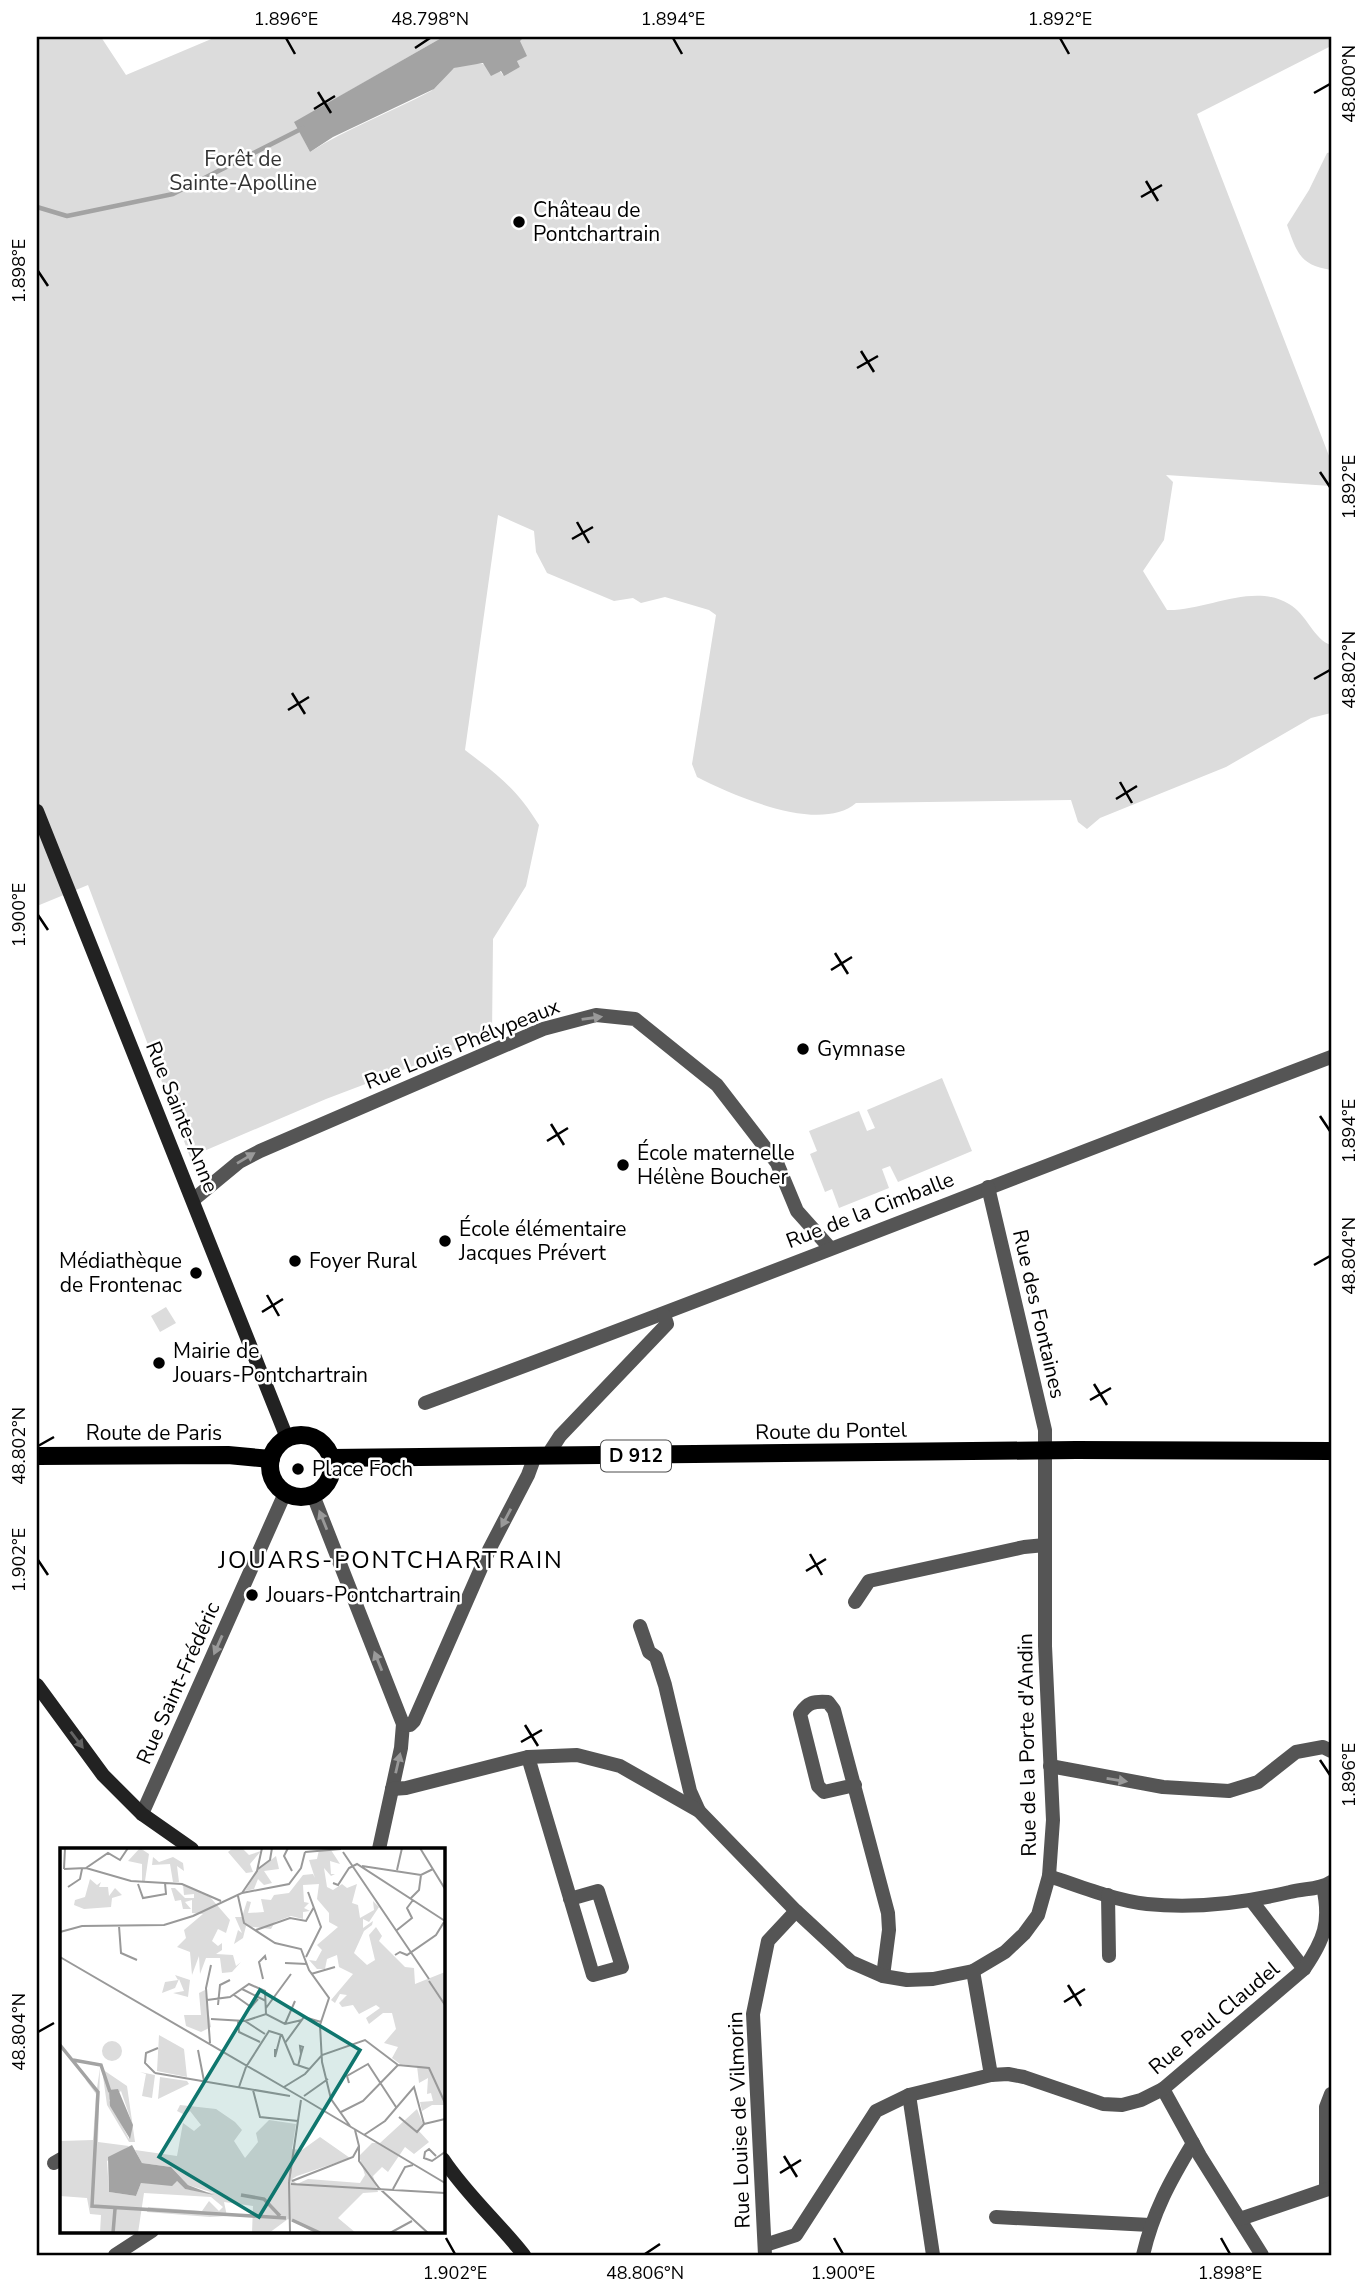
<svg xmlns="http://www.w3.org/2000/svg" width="1368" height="2292" font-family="'Nunito Sans',sans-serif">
<rect width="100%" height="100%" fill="#fff"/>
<g fill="#dcdcdc">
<path d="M37,37H101L126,75L216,37H443L295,122L310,152C348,128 391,112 431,91C440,85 445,74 454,68C468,61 495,61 503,75L520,67L517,61L520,40L524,37H1331V46L1197,114L1331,461V486L1166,475L1173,482L1164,540L1143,571L1167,610C1206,611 1253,582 1289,604C1306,613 1314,640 1331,645V713L1311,718L1226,767L1100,818L1087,829L1078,822L1071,800L856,803C820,834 734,796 697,777L692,764L716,615L709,610L665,597L641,603L633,598L614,601L547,573L536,552L534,531L498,515L465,750C498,775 517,789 539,825L526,886L493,939L492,1036L326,1099L190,1157L88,885L37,906Z"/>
<path d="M1331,152V270C1300,265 1297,253 1287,225L1309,190L1327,153Z"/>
<path d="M942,1078L972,1151L898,1182L890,1166L882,1169L889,1188L839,1208L832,1189L825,1192L810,1154L817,1151L809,1131L859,1111L867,1131L875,1128L867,1110Z"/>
<path d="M166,1307L176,1323L160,1332L151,1316Z"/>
</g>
<path fill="#a3a3a3" d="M443,37H524L520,41L527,56L517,61L520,67L504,76L501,71L491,76L483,63L454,68L434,89L333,137L310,152L294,122Z"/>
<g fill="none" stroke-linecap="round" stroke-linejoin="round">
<path stroke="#a3a3a3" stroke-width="4.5" d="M37,207L67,216L173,194L303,128"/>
<g stroke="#555" stroke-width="14">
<path d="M193,1200L239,1162L260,1151L543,1029L596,1015L635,1019L717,1085L777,1163L797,1211L830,1248"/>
<path d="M425,1403C728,1291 1029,1171 1331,1057"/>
<path d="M547,1456L560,1436L667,1324L664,1315"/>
<path d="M313,1495L403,1724L401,1748L379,1849"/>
<path d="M855,1602L869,1581L1024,1547L1045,1545"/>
<path d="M640,1626L649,1652L656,1657L665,1685L690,1791L699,1811"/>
<path d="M403,1724L410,1725L414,1721L489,1550L528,1475L535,1456"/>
<path d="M528,1757L593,1975L622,1967L598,1891L570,1899"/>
<path d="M1050,1766L1163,1787L1229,1791L1258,1782L1296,1752L1323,1747L1331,1751"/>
<path d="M855,1785L824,1792L818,1786L800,1714C808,1702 814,1701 828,1702L834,1710L888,1913L889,1930L883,1976"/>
<path d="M392,1789L406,1788L528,1757L577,1755L620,1766L699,1811L796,1911L851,1962L883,1976L907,1980L933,1979L973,1971L1005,1952L1024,1934L1038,1915L1049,1876L1053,1820L1045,1646V1430L988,1187"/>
<path d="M142,1814L285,1493"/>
<path d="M1049,1876C1081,1887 1114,1900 1147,1904C1196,1909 1244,1903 1290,1892C1304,1888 1319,1890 1331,1882"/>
<path d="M1108,1895L1109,1956"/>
<path d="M1251,1900L1304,1969"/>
<path d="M973,1971L991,2075"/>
<path d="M1163,2089L1200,2156L1262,2255"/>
<path d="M909,2095L933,2255"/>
<path d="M54,2163L61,2159"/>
<path d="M1326,2189V2107L1331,2094"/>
<path d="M996,2217L1150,2225"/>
<path d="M1240,2219L1331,2188"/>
<path d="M765,2245L796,2235L876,2111L909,2095L991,2075L1008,2074L1024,2077L1103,2104L1122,2105L1141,2100L1163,2089L1304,1969C1324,1940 1331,1922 1323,1887"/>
<path d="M115,2255L152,2231"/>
<path d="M765,2255L753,2014L768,1941L796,1911"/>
<path d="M1143,2255C1153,2212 1170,2181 1193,2143"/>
</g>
<g stroke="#222" stroke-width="14">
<path d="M37,811L287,1438"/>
<path d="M37,1685L103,1775L142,1814L192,1849"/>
<path d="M443,2159C466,2194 498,2222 524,2255"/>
</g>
<g stroke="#000" stroke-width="18">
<circle cx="301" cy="1466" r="31"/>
<path d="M37,1456L228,1455L271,1459"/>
<path d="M331,1458L1076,1450L1331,1451"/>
</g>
</g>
<defs><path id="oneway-solid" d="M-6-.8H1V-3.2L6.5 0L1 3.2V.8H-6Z" transform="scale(1.75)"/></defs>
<g fill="#999">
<use href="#oneway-solid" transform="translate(592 1018) rotate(-8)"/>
<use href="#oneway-solid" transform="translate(246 1158) rotate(-31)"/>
<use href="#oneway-solid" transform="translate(506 1518) rotate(118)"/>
<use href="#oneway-solid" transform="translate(323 1520) rotate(-112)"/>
<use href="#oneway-solid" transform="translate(218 1645) rotate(114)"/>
<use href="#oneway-solid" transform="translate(378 1661) rotate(-112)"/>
<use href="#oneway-solid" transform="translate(398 1763) rotate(-77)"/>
<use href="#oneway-solid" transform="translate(1117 1780) rotate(9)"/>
</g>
<use fill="#646464" href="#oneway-solid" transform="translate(77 1740) rotate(53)"/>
<path fill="none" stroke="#000" stroke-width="2.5" d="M286,38L295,54M673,38L682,54M1060,38L1069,54M415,48L430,38M318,92L331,113M1314,93L1330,84M314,109L335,96M1146,181L1158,201M1141,197L1162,185M38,271L48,286M861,351L874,372M857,368L878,356M1320,472L1330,487M577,522L589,543M572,539L593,527M1314,679L1330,670M292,693L305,714M288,710L309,697M1120,782L1132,803M1116,799L1137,786M38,915L48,930M835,953L848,974M831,970L852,957M1320,1116L1330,1131M551,1124L564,1145M547,1141L568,1128M1314,1265L1330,1256M267,1295L279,1316M262,1312L283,1299M1094,1384L1107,1405M1090,1400L1111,1388M38,1446L54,1437M810,1554L822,1575M38,1560L48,1575M806,1571L826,1559M525,1725L538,1746M521,1742L542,1730M1320,1760L1330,1775M1068,1985L1081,2006M1064,2002L1085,1989M38,2032L54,2023M784,2156L797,2177M780,2173L801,2160M446,2238L455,2254M834,2238L843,2254M1221,2238L1230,2254M645,2254L660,2244"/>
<g fill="#000" stroke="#fff" stroke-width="2.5">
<circle cx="519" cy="222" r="7"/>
<circle cx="803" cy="1049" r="7"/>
<circle cx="623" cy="1165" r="7"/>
<circle cx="445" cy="1241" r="7"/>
<circle cx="295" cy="1261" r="7"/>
<circle cx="196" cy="1273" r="7"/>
<circle cx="159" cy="1363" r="7"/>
<circle cx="298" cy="1469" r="7"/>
<circle cx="252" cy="1595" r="7"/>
</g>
<g text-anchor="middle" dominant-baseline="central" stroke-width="5" stroke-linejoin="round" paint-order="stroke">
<rect fill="#fff" stroke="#4c4c4c" stroke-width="2" x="601" y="1440.5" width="70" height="31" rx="5"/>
<g font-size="19" font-weight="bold" fill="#000">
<text x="636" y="1456">D 912</text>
</g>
<g font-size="21" fill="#333" stroke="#fff">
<text x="243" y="159">Forêt de<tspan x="243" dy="24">Sainte-Apolline</tspan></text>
</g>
<g font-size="21" fill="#000" stroke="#fff" text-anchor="start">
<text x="533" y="210">Château de<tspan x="533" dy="24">Pontchartrain</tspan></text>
<text x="817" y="1049">Gymnase</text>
<text x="637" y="1153">École maternelle<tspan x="637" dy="24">Hélène Boucher</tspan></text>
<text x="459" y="1229">École élémentaire<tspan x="459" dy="24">Jacques Prévert</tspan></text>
<text x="182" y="1261" text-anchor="end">Médiathèque<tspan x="182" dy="24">de Frontenac</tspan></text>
<text x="309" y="1261">Foyer Rural</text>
<text x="173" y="1351">Mairie de<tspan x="173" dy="24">Jouars-Pontchartrain</tspan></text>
<text x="312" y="1469">Place Foch</text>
<text x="266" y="1595">Jouars-Pontchartrain</text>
</g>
<g font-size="21" fill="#000" stroke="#fff">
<text transform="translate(462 1044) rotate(-22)">Rue Louis Phélypeaux</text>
<text transform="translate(182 1117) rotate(68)">Rue Sainte-Anne</text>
<text transform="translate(870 1210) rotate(-21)">Rue de la Cimballe</text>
<text transform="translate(1039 1314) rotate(77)">Rue des Fontaines</text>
<text transform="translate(831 1431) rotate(-1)">Route du Pontel</text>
<text x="154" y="1433">Route de Paris</text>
<text transform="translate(178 1683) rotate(-66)">Rue Saint-Frédéric</text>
<text transform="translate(1027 1745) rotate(-91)">Rue de la Porte d'Andin</text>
<text transform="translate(1214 2018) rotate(-40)">Rue Paul Claudel</text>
<text transform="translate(739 2120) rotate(-92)">Rue Louise de Vilmorin</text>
</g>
<g font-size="24" letter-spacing="2" fill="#000" stroke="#fff">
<text x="391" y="1560">JOUARS-PONTCHARTRAIN</text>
</g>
</g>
<g transform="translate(60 1848)">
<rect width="385" height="385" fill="#fff"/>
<path d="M80,0L89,6L85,33H82V16L68,13ZM173,0H182L189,7L201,3L190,16L193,24L186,25L168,4ZM259,2H271L280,16L270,13L271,26H275L271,28L264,20L267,39L273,42L282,36L287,40L297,36L292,55L298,57L300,70L314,62L313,53L319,59L309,74L303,71V80L313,73L312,77L304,83L294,105L307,117L315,112L309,87L316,79L322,88L319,93L345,119L354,120L355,136L385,124V257H372L362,263L360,254L373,253L371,245L367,246L368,230L359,235L357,218L340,216L332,210L338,199L324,195L336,181L332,165H323L309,176L306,170L320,160L316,157L299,166L293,157L282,159L279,155L287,147L280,146L275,155L271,152L293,126L279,119L277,107L267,111L265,121H257L249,112L256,113L262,102L257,97L278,79L269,74V65L257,51L259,36L243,37L244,54L249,55L244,60L250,63L243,64V71L231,68L215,74L211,81L186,78L183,90L174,96L178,82L182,85L175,69H182L187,53L191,54L188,65L204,64L201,51L211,52L214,47L229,45L243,27L253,26L255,30L249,12L257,11ZM216,8L219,21L204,23L212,35L204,37L198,31L194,41L185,43L198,22ZM93,9L99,14L113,9L123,15L124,23L117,18L119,34H113L110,16L92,17ZM30,31L37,37L41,34L39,39H48L49,48L55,40L62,47L52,50L51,59L24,61L14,57L15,52L25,49ZM123,37L150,49L170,72L166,85L158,81L152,93L158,98L162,95V102L156,106L173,107L176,118L181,114L172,124L162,125L160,110H146L140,126L139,108L132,127L130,104L117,99L126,90L124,82L143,66L132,65V52L125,54L131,61H123L121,52L115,53L111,40H115L125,50H134V46L124,47ZM115,127L130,132L128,149L113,145L124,143L119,131L115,140L102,145L105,134L118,132ZM145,142L151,179L141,184L126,178L124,167H141L139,145ZM99,187L124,201L127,229L97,223ZM42 203a10 10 0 1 1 20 0a10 10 0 1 1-20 0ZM40,220L38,294L69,298L47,313L49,344L76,348L81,335L117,333L125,341L154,345L128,337L111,319L82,315L75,302L117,308L123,275L134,283L141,277L130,263L125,267L117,263L120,257L156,261L175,274L182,282L174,293L185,310L198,294L196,285L209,272L236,276L232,301L242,302L260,289L290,310L237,328L232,331L237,336L248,331L300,335L305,327L299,308L312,295H320L357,261L363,276L358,282L369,294L354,306L345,299L328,324L322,319L313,328L318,344L303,345L278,370L296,385H255L228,371L209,385H192L193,358L164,354L167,368L150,369L87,364L88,359L142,363L149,353L159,363L163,359L151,349L84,345L78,385H40L41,367L30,366L27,350L0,348V293L33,292L36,246L25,231L37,240ZM42,221L67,238L75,294H69L47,257ZM61,243L72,275L69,291L49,252ZM80,224L95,227L92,250L82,248L86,226ZM100,229L127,233L129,236L98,251Z" fill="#dcdcdc" fill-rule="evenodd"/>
<path d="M58,241L73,277L70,291L50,258L49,242ZM72,297L82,315L111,319L128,337L154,347L125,341L117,333L112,338L81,335L76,348L49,344L48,309Z" fill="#a3a3a3"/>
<path fill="none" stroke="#a3a3a3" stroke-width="3.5" d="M0,197L38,244L32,358L226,370M13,212L41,217L50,244M181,347L204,351L220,368M232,372L260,385M53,385L55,361"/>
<path fill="none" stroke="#999" stroke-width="2" d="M228,0L224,8L232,23M360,0L385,41M245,4L281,1M283,4L369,131M302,18L361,27L373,21M26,20L48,5L60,12L68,0M4,21L26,20L71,33L122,36L161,53M4,21L5,0M198,21L210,12L212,0M337,22L342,0M273,35L278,37L289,20L297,16L385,73M78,36L83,50L106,46L105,35M8,39L20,31L22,21M182,45L229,36L241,20L245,4M178,48L184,75L215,95L241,101L249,122L269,150L260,177L262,214L271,251L290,278M351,50L359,42L361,27M59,78L61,105L77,112M196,82L230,70L246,73L254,59M337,82L352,70L347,60L353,52M0,84L22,78L104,77L133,68L182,45L197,23L202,0M335,107L340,104L347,107L376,87L384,74M0,109L244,251M246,109L261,79L248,44M225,115L247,116M251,126L275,119M203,131L199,114L205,108L206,112M369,133L385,157M182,141L206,153M174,147L191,159L198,151M147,152L170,149L189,136L205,143L206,166M158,157L160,137L170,132M206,160L231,126M151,171L185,173L205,186M178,173L179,184L200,194M185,173L206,166L225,176L242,172M225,176L235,153M150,195L146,140L151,117M225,195L244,169L261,174M215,201V209L221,186M138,202L144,233M338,217L369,220L385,255M238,218L241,206L243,199L240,198L241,206M95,225L230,248M95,225L85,215L86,205L98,200M289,235L287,228L308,216L336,259M179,239L186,219L209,183L222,187L234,216L249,221M224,239L245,226L262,207L305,192L338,217M193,242L200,269L238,273M244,248L268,231M244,251L385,335M281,264L303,253L338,217M339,269L357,284L364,276M364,276L385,271M304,287L325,273L354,239L364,276M299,298V313L319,340L368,385M376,308L369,301L365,304L364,310L372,313L385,304M232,333L293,309L299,298L295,282M229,334L241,252M229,334L230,385M231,336L385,345M333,341L345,319L353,317M330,385L352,373"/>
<path fill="#0f766e" fill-opacity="0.15" stroke="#0f766e" stroke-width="3.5" d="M200,142L300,202L199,369L99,309Z"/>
<rect width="385" height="385" fill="none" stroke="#000" stroke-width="3.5"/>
</g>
<rect width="1368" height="2292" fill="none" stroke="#ffffff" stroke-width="77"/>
<rect x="38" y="38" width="1292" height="2216" fill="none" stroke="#000" stroke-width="2.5"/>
<g font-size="18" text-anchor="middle" fill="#000">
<text x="286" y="25">1.896°E</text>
<text x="430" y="25">48.798°N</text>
<text x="673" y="25">1.894°E</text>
<text x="1060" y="25">1.892°E</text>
<text transform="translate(1349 84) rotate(-90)" y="6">48.800°N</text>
<text transform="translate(19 271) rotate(-90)" y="6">1.898°E</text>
<text transform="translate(1349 487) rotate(-90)" y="6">1.892°E</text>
<text transform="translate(1349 670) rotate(-90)" y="6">48.802°N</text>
<text transform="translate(19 915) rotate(-90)" y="6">1.900°E</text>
<text transform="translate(1349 1131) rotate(-90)" y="6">1.894°E</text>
<text transform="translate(1349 1256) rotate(-90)" y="6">48.804°N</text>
<text transform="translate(19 1446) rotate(-90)" y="6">48.802°N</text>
<text transform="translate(19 1560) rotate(-90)" y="6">1.902°E</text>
<text transform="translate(1349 1775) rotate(-90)" y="6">1.896°E</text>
<text transform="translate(19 2032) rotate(-90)" y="6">48.804°N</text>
<text x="455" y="2279">1.902°E</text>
<text x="645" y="2279">48.806°N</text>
<text x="843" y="2279">1.900°E</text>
<text x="1230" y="2279">1.898°E</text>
</g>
</svg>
